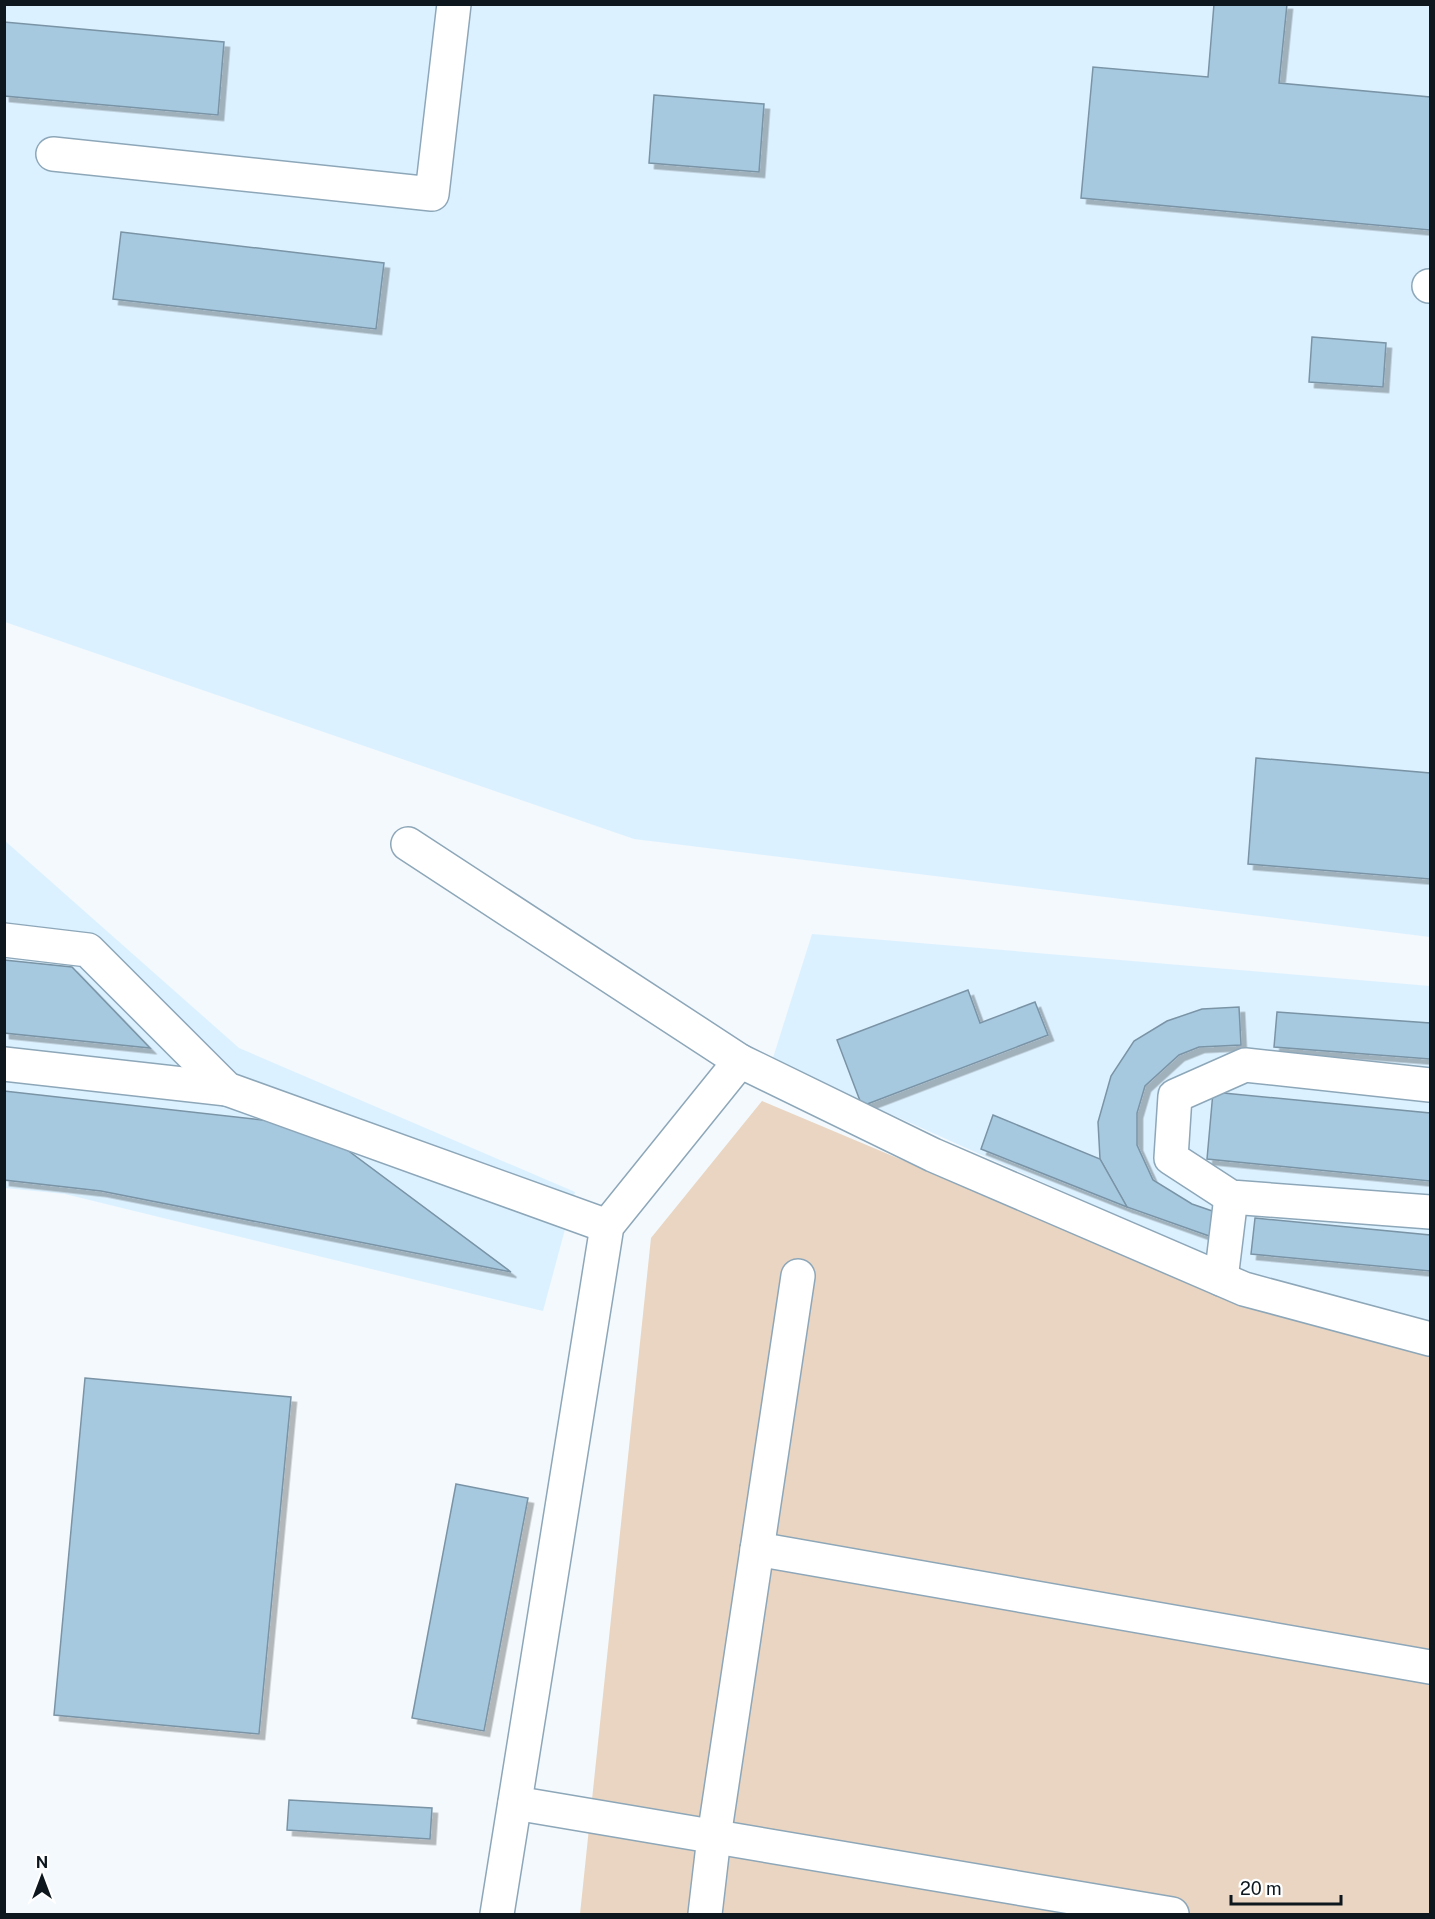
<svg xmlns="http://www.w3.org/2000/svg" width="1435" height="1919" font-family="'Public Sans',sans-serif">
<defs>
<filter id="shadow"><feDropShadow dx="5.5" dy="5.5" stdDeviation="0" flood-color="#0004"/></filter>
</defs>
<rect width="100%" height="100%" fill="#f3f9fd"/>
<g fill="#dcf1ff">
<path d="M5,5H1430V937L634,839L5,622Z"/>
<path d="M4,840L239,1048L575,1192L543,1311L65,1194L5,1188Z"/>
<path d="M812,934L1430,986V1324L1241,1271L772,1061Z"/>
</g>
<path fill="#e9d5c1" d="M762,1101L1254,1308L1430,1356V1914H580L651,1238Z"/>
<g fill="#a6c9e0" stroke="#7a94a6" stroke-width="1.5" filter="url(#shadow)">
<path d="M1214,4H1287L1279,83L1430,97V230L1081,198L1093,67L1208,77Z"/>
<path d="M4,22L224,42L218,115L4,96Z"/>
<path d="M654,95L764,104L759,172L649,163Z"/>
<path d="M121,232L384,263L376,329L113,299Z"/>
<path d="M1312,337L1386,343L1383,387L1309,382Z"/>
<path d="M1256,758L1430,773V879L1248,864Z"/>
<path d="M4,960L72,967L150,1048L4,1033Z"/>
<path d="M968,990L980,1023L1035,1002L1048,1035L862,1106L837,1040Z"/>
<path d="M1239,1007L1241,1045L1199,1047L1179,1055L1145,1086L1137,1113V1145L1153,1180L1192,1204L1221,1214L1212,1237L1127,1207L1100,1159L1098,1122L1111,1076L1134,1041L1167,1021L1202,1009Z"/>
<path d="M1277,1012L1430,1023V1059L1274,1047Z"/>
<path d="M4,1091L315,1126L511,1272L101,1191L4,1180Z"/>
<path d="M1213,1092L1430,1113V1181L1207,1159Z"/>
<path d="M993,1115L1100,1159L1127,1207L981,1149Z"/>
<path d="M1255,1218L1430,1235V1271L1251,1254Z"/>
<path d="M85,1378L291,1397L259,1734L54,1715Z"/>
<path d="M456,1484L528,1498L484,1731L412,1718Z"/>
<path d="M289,1800L432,1808L430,1839L287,1830Z"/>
</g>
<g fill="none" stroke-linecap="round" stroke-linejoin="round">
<defs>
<g id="minor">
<path d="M53,154L432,194L454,4"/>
<path d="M1429,286H1430"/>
<path d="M408,844L740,1061"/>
<path d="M4,940L88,950L227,1089L607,1226"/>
<path d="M4,1064L227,1089"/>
<path d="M1430,1085L1245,1065L1175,1096L1171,1158L1231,1197L1430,1212"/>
<path d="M1221,1279L1231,1197"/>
<path d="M757,1549L1430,1667"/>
<path d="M515,1803L1172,1914"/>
<path d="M497,1914L607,1226L740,1061L933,1155L1244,1289L1430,1339"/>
<path d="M705,1914L714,1837L798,1276"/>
</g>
</defs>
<use href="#minor" stroke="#8da7b9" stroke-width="36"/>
<use href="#minor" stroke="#fff" stroke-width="33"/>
</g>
<rect width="1435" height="1919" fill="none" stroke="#0d171d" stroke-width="12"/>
<g transform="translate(42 1877)" stroke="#ffffff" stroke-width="4.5" paint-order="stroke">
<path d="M0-4.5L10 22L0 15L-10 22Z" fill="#0d171d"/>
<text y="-9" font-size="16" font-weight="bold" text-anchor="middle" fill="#0d171d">N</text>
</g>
<path d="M1231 1895v9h110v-9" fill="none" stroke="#0d171d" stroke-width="3"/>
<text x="1240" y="1895" font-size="18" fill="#0d171d" stroke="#ffffff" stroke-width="4.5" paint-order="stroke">20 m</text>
</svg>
